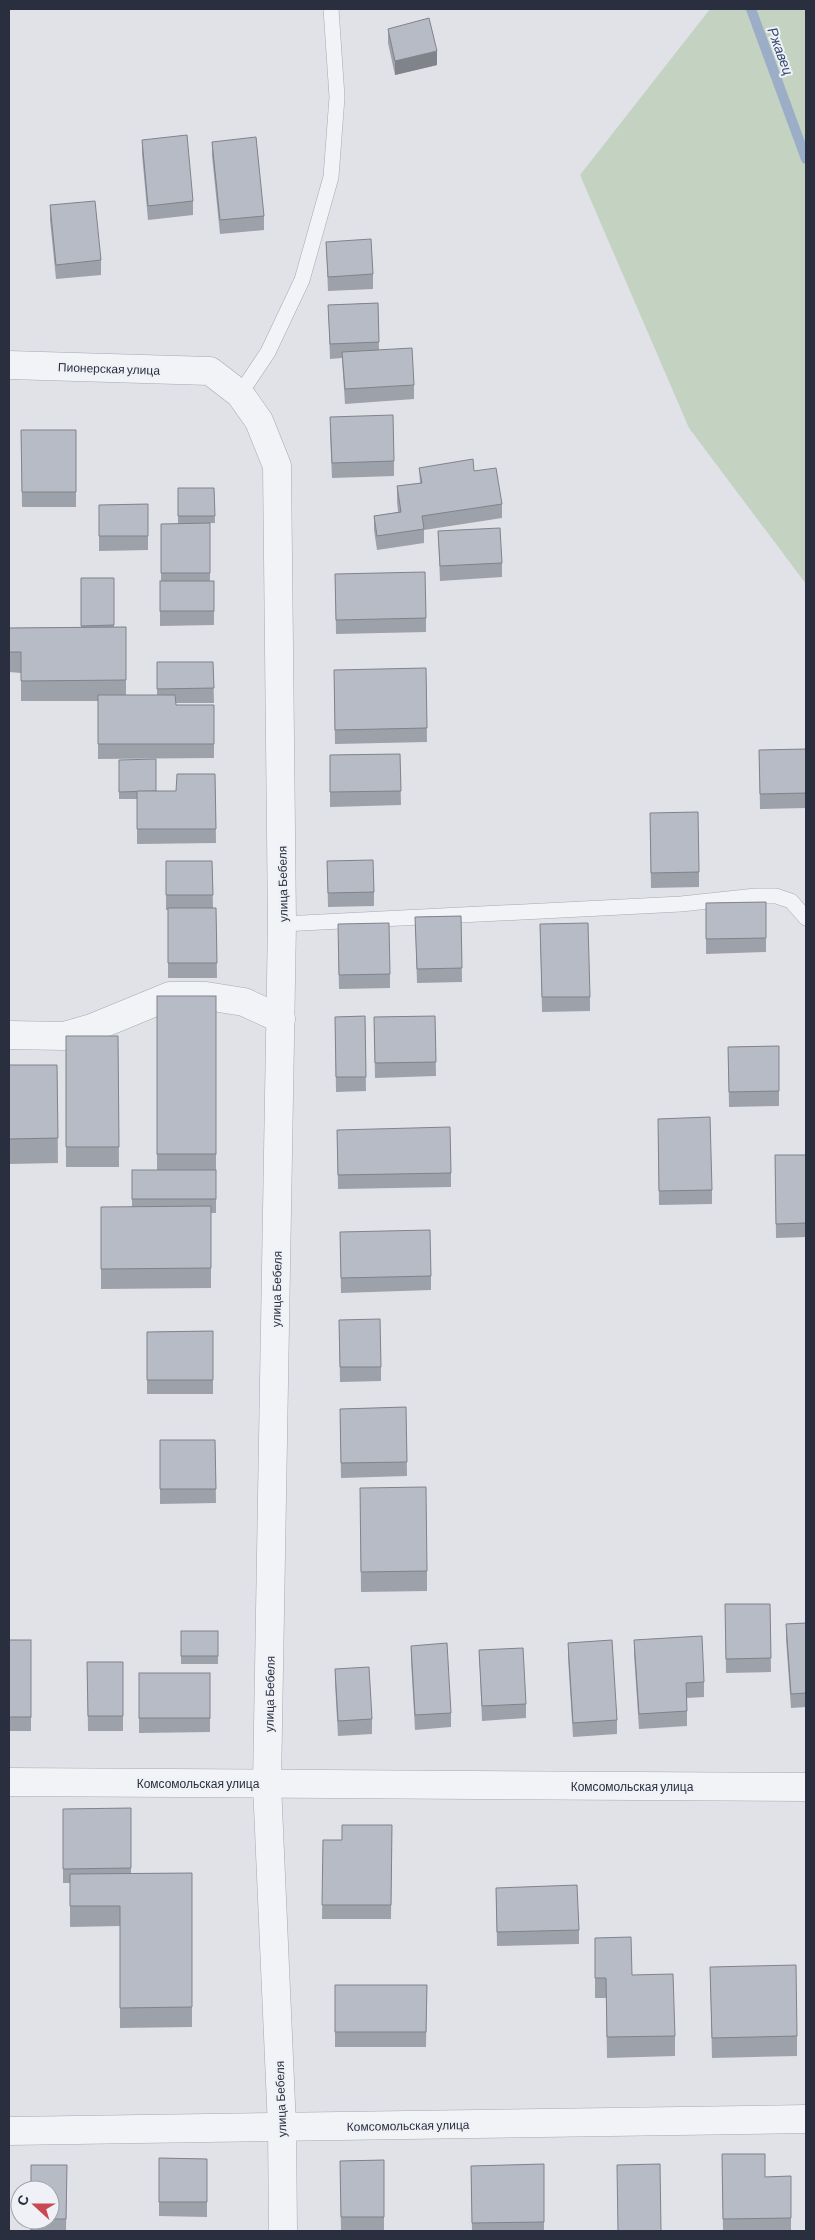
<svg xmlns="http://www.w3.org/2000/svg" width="815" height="2240" font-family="Barlow,sans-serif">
<rect width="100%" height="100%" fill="#e0e2e8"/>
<path fill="#c4d2c1" d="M710,9H806V584L689,428L580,175Z"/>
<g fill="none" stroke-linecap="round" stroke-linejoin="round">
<path stroke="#9cadc7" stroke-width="10" d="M751,9L806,159"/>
<defs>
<g id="service">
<path d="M240,394L268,352L302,280L331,177L337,97L331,9"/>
<path d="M282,924L681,904L756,896H776L791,901L806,918"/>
</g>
<g id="minor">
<path d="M9,365L210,371L240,394L259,421L277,466L282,924L267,1784L282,2127L283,2231"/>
<path d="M9,1035L64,1036L92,1028L170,996H206L244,1002L281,1019"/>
<path d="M9,1782L806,1787"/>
<path d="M9,2131L806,2119"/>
</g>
</defs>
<use href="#service" stroke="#a5a9b2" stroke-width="16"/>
<use href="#minor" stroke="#a5a9b2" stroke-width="29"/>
<use href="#service" stroke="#f2f3f7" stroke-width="15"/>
<use href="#minor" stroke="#f2f3f7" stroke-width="28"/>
</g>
<g fill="#9da1a9">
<path d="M388,29L437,65L395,75L388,43Z"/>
<path d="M142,140L193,201V215L148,220L142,154Z"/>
<path d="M212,142L264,216V230L220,234L212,156Z"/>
<path d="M50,205L101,260V275L56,279L50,220Z"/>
<path d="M326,242L373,274V289L328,291Z"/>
<path d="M378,303L379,350L414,385V399L345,404L342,358L330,359L328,305Z"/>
<path d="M21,430H76V507H22Z"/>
<path d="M330,432L394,461V476L332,478Z"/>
<path d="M419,468L474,471L502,504V518L424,530V543L377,550L374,530V516L398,512L397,501V486L420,483Z"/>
<path d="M178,488H214L215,523H210V581H214V625L160,626V581H161V524H178Z"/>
<path d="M148,504V550L99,551V505Z"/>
<path d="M438,531L502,563V577L440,581Z"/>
<path d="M335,574L426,618V632L336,634Z"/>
<path d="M81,578H114V627H126V695H157V662H213L214,703H176V705H214V758L98,759V701H21V673L9,672V628L81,627Z"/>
<path d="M426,668L427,742L335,744L334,684Z"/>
<path d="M806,749V808L760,809L759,750Z"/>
<path d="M400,754L401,805L330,807V755Z"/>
<path d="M119,760L156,791H176L215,774L216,843L137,844V799H119Z"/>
<path d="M650,813L699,872V887L651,888Z"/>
<path d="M166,861H212L213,908H216L217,978H168V910H166Z"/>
<path d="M327,861L374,892V906L328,907Z"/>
<path d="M766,902V952L706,954V903Z"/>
<path d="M461,916L462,982L417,983L415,917Z"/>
<path d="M540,924L590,997V1011L542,1012Z"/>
<path d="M338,939L390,974V988L339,989Z"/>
<path d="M157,996H216V1213H211V1288L101,1289V1207H132V1170H157Z"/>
<path d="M365,1016L366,1091L336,1092L335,1017Z"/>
<path d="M435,1016L436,1076L375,1078L374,1017Z"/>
<path d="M66,1036H118L119,1167H66Z"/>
<path d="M779,1046V1106L729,1107L728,1047Z"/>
<path d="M9,1065H57L58,1163L9,1164Z"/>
<path d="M337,1130L451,1173V1187L338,1189Z"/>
<path d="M658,1133L712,1190V1204L659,1205Z"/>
<path d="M775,1155H806V1237L776,1238Z"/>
<path d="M340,1232L431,1276V1290L341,1293Z"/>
<path d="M339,1320L381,1367V1381L340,1382Z"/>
<path d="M213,1331V1394H147V1332Z"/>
<path d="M406,1407L407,1476L341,1478L340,1409Z"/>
<path d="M160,1440H215L216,1503L160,1504Z"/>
<path d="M360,1488L427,1571V1591L361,1592Z"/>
<path d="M725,1604H770L771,1672L726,1673Z"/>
<path d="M806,1623V1707L791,1708L786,1639V1624Z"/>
<rect x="181" y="1631" width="37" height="33"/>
<rect x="9" y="1640" width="22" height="91"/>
<path d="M634,1640L704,1682V1697L687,1698V1726L639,1729L634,1654Z"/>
<path d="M568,1643L617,1720V1734L573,1737L568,1658Z"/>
<path d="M411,1646L451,1713V1727L415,1730L411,1660Z"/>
<path d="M479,1650L526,1704V1718L482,1721Z"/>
<path d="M87,1662H123V1731H88Z"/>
<path d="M335,1669L372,1719V1734L338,1736L335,1683Z"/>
<path d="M139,1673H210V1732L139,1733Z"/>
<path d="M131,1808V1873H192V2027L120,2028V1926L70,1927V1883H63V1809Z"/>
<path d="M392,1825L391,1919H322L323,1840H342Z"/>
<path d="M496,1888L579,1930V1944L497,1946Z"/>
<path d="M595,1938L632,1975L675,2036V2056L607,2058L606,1998H595Z"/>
<path d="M710,1967L797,2036V2056L712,2058Z"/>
<path d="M335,1985H427L426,2047H335Z"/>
<path d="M722,2154L765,2177L791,2176V2231H723Z"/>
<path d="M159,2158L207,2159V2217L159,2216Z"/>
<path d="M384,2160V2231H341L340,2161Z"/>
<path d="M544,2164V2231H472L471,2166Z"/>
<path d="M67,2165L66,2231H30V2220H50V2190Z"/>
</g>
<path fill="#80838a" d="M437,51V65L395,75V61Z"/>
<g fill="#b7bbc5" stroke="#80838a">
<path d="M429,18L437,51L395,61L388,29Z"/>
<path d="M187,135L193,201L148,206L142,140Z"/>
<path d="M256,137L264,216L220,220L212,142Z"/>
<path d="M95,201L101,260L56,265L50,205Z"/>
<path d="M371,239L373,274L328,277L326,242Z"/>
<path d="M378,303L379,342L330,344L328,305Z"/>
<path d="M412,348L414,385L345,389L342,352Z"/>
<path d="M393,415L394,461L332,463L330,417Z"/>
<path d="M21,430H76V492H22Z"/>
<path d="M473,459L474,471L496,468L502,504L422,516L424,529L377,536L374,516L401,512L397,486L422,483L419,468Z"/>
<path d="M178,488H214L215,516H178Z"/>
<path d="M148,504V536H99V505Z"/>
<path d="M210,523V573H161V524Z"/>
<path d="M500,528L502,563L440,566L438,531Z"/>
<path d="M425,572L426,618L336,620L335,574Z"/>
<path d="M81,578H114V625L81,626Z"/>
<rect x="160" y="581" width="54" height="30"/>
<path d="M126,627V680L21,681V652H9V628Z"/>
<path d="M157,662H213L214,688L157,689Z"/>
<path d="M426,668L427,728L335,730L334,670Z"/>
<path d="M98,695H175L176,705H214V744H98Z"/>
<path d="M806,749V793L760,794L759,750Z"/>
<path d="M400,754L401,791L330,792V755Z"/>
<path d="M156,759V791L119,792V760Z"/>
<path d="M177,774H215L216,829H137V791H176Z"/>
<path d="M698,812L699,872L651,873L650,813Z"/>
<path d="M373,860L374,892L328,893L327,861Z"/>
<path d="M166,861H212L213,895H166Z"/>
<path d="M766,902V938L706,939V903Z"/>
<path d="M168,908H216L217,963H168Z"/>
<path d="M461,916L462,968L417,969L415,917Z"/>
<path d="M389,923L390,974L339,975L338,924Z"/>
<path d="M588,923L590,997H542L540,924Z"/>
<rect x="157" y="996" width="59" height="158"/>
<path d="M365,1016L366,1077H336L335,1017Z"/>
<path d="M435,1016L436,1062L375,1063L374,1017Z"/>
<path d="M66,1036H118L119,1147H66Z"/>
<path d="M779,1046V1091L729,1092L728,1047Z"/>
<path d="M9,1065H57L58,1138L9,1139Z"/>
<path d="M710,1117L712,1190L659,1191L658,1119Z"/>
<path d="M450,1127L451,1173L338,1175L337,1130Z"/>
<path d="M775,1155H806V1223L776,1224Z"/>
<rect x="132" y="1170" width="84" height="29"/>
<path d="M211,1206V1268L101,1269V1207Z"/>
<path d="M430,1230L431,1276L341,1278L340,1232Z"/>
<path d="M380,1319L381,1367H340L339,1320Z"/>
<path d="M213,1331V1380H147V1332Z"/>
<path d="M406,1407L407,1462L341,1463L340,1409Z"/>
<path d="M160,1440H215L216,1489H160Z"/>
<path d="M426,1487L427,1571L361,1572L360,1488Z"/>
<path d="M725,1604H770L771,1658L726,1659Z"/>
<path d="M806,1623V1693L791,1694L786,1624Z"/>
<rect x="181" y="1631" width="37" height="25"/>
<path d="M702,1636L704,1682L686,1683L687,1711L639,1714L634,1640Z"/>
<rect x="9" y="1640" width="22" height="77"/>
<path d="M612,1640L617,1720L573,1723L568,1643Z"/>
<path d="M447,1643L451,1713L415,1715L411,1646Z"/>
<path d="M523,1648L526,1704L482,1706L479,1650Z"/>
<path d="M87,1662H123V1716H88Z"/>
<path d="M369,1667L372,1719L338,1721L335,1669Z"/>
<rect x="139" y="1673" width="71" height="45"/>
<path d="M131,1808V1868L63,1869V1809Z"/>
<path d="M342,1825H392L391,1905H322L323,1840H342Z"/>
<path d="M192,1873V2007L120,2008V1906H70V1874Z"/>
<path d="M577,1885L579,1930L497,1932L496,1888Z"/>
<path d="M631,1937L632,1975L673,1974L675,2036L607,2037L606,1978H595V1938Z"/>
<path d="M796,1965L797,2036L712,2038L710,1967Z"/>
<path d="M335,1985H427L426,2032H335Z"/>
<path d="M722,2154H765V2177L791,2176V2218L723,2219Z"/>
<path d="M159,2158L207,2159V2202H159Z"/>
<path d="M384,2160V2217H341L340,2161Z"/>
<path d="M544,2164V2222L472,2223L471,2166Z"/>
<path d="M660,2164L661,2231H618L617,2165Z"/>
<path d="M31,2165H67L66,2219H50V2190H31Z"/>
</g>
<g text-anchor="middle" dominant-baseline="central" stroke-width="4" stroke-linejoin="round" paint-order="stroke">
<g font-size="12" fill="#292f3f" stroke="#eff1f6">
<text transform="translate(109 368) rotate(2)">Пионерская улица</text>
<text transform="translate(282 884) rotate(-91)">улица Бебеля</text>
<text transform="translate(276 1289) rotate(-89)">улица Бебеля</text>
<text transform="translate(269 1694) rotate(-89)">улица Бебеля</text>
<text x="198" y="1783">Комсомольская улица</text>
<text x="632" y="1786">Комсомольская улица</text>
<text transform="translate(280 2099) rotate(-92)">улица Бебеля</text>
<text transform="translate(408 2125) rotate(-1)">Комсомольская улица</text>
</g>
<g font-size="14" font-style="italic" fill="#354b71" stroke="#eff1f6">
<text transform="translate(781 51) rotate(70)">Ржавец</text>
</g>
</g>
<rect width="815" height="2240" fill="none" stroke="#292f3f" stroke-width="20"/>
<g transform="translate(35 2205) rotate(291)"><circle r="24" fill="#eff1f6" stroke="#a0a3ad"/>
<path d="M0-4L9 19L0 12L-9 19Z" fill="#c94953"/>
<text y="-8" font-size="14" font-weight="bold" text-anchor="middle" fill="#292f3f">С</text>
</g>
</svg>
